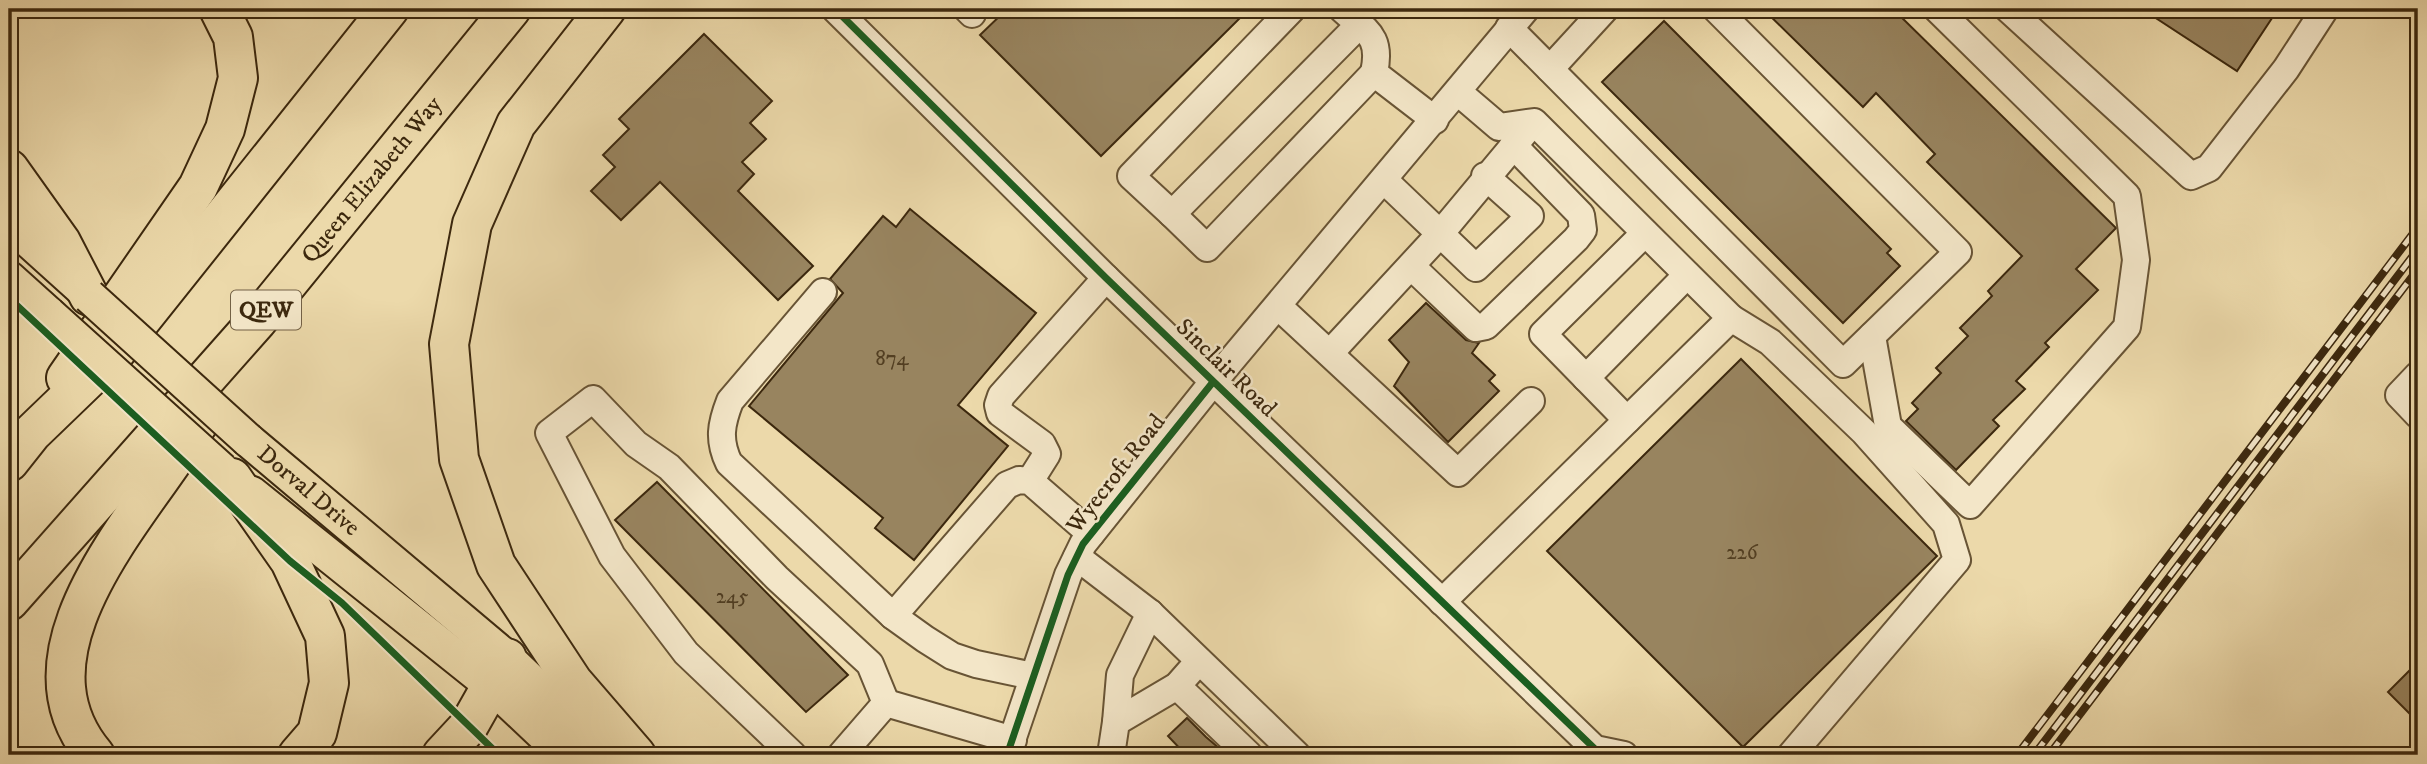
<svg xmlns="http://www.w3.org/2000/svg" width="2427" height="764" font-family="'IM FELL DW Pica',serif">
<rect width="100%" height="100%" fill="#ecd9aa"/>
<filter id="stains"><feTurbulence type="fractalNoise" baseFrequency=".00286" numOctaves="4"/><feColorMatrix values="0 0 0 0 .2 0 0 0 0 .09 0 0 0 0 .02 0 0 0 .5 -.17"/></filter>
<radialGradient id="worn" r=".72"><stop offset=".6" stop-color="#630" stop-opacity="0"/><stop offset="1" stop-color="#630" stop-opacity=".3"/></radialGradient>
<g fill="#98845f" stroke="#3c280e" stroke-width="2">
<path d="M1007,9H1249L1101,156L980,35Z"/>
<path d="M1763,9H1893L2116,228L2076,269L2098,290L2045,343L2049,347L2016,381L2025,389L1993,420L1999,426L1956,470L1906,421L1918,409L1912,403L1941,373L1936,368L1968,336L1960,328L1992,296L1988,291L2022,256L1927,162L1935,154L1876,93L1863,107Z"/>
<path d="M2142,9H2278L2237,71Z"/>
<path d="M1664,21L1891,249L1887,253L1900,266L1843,323L1602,82Z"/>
<path d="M704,34L772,101L750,123L766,139L742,162L754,174L738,191L813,266L778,300L660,182L621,220L591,191L615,167L603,155L629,129L619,119Z"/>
<path d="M910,209L1036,313L958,405L1008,446L914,560L875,528L883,518L749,406L843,293L830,279L883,216L896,227Z"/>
<path d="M1426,303L1466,340L1479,343L1472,353L1495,375L1489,381L1499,391L1448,442L1394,386L1409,362L1389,340Z"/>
<path d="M1741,359L1937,556L1743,747L1547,551Z"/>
<path d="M657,482L848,675L806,712L615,520Z"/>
<path d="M2418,662V722L2388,692Z"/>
<path d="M1187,718L1206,737L1227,755H1186L1168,736Z"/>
</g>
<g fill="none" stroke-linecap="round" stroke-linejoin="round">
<defs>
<g id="minor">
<path d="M835,9L1106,278L1595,749L1624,755"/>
<path d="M967,9L972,14"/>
<path d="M1292,9L1131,176L1172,214L1359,25"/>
<path d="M1342,9C1367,32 1382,36 1374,73L1435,120"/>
<path d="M2008,9L2191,176L2209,168L2286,69L2325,9"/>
<path d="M1509,28L1843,364L1958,252L1716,9"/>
<path d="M1550,69L1605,9"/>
<path d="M1385,181L1476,268L1530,216L1485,176"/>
<path d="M1172,214L1207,248L1374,73"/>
<path d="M1411,266L1476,328L1486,326L1576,239L1583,230L1581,215L1513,145"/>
<path d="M823,292L730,401C721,424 718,440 729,463L893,616L925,639L952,656L976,664L1033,676"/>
<path d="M1278,306L1458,473L1531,401"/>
<path d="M1731,318L1770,342L1864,432L1946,524L1957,560L1791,755"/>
<path d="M1872,336L1888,426L1970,505L2127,327L2136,260L2127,196L1937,9"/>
<path d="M1330,353L1440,234L1525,132"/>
<path d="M2418,375L2399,395L2418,415"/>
<path d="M1586,378L1687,275"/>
<path d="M1627,420L1543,334L1645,233"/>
<path d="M1030,481L1047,454L1042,444L1000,413L998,405L1001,396L1106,278"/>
<path d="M1077,557L1150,613L1297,755"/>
<path d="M1442,602L1731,318L1534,122L1499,127L1458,92"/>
<path d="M893,616L1007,485L1019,480L1030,481L1091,534"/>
<path d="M1177,686L1249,755"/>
<path d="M886,703L1013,740"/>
<path d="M1116,722L1120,675L1150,613"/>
<path d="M793,755L686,653L612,556L549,433L593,399L636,444L669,467L777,578L870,664L886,703"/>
<path d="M841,755L886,703"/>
<path d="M1007,755L1068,575L1083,544L1213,382L1526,9"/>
<path d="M1111,755L1116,722L1177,686L1199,661"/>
</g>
<g id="major">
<path d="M9,223L80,287"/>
<path d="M9,278L49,314"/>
<path id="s1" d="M248,440L507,658L608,755"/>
<path d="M251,493L492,686L565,755"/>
</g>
<g id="highway">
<path d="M606,9L516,124L472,224L449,344L459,459L496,565L573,682L636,755"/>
<path d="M9,169L61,242L89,296"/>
<path d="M66,378L198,187L225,129L238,78L233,37L219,9"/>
<path d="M9,462L32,433L114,354L389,9"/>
<path d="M232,478L290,561L325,636L329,683L317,733L298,755"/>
<path id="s2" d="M9,601L257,321L511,9"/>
<path d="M95,755C2,645 154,503 207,409"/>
<path d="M442,755L468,727L507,658"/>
</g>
</defs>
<use href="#minor" stroke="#685435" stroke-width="30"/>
<use href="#major" stroke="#3c280e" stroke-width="37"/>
<use href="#highway" stroke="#3c280e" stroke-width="42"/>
<use href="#minor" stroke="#f3e6c8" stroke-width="26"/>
<use href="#major" stroke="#ecd9aa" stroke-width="33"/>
<use href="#highway" stroke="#ecd9aa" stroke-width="38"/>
<defs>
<g id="rail">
<path d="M2017,755L2418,227"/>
<path d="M2034,755L2418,249"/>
<path d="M2049,755L2418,269"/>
</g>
</defs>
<use href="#rail" stroke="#3c280e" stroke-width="8"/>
<use href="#rail" stroke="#f3e6c8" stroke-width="5" stroke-dasharray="16" stroke-linecap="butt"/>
<defs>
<g id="major-bridge">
<path d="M89,296L248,440"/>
<path d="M49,314L222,470"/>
</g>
</defs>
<use href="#major-bridge" stroke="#3c280e" stroke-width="37" stroke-linecap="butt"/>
<use href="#major-bridge" stroke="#ecd9aa" stroke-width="33"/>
<defs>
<g id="cycleway">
<path d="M835,9L1106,278L1595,749"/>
<path d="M9,298L290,561L342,603L499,755"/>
<path d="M1007,755L1068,575L1083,544L1213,382"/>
</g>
</defs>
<use href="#cycleway" stroke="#f3e6c8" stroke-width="11"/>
<use href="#cycleway" stroke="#1b5e20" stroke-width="7"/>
</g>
<g text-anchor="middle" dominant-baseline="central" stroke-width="5" stroke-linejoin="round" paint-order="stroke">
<g font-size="21" fill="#533f22">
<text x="892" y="359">874</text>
<text x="1742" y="553">226</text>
<text x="732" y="597">245</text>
</g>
<rect fill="#f3e6c8" stroke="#736146" stroke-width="2" x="231" y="290.5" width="70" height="39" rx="5"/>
<g font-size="23" font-weight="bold" fill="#3c280e">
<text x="266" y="310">QEW</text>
</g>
<g font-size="24" fill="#3c280e" stroke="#f3e6c8">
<text stroke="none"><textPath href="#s2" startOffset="556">Queen Elizabeth Way</textPath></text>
<text transform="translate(1226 368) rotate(44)">Sinclair Road</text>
<text transform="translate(1116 474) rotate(-52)">Wyecroft Road</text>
<text stroke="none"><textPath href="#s1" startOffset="79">Dorval Drive</textPath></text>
</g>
</g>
<rect width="2427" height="764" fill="none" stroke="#ecd9aa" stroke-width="35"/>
<rect x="10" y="10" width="2406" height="743" fill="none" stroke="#3c280e" stroke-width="3.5"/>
<rect x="18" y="18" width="2392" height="729" fill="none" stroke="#3c280e" stroke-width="2"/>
<rect width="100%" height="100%" filter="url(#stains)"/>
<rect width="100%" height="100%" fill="url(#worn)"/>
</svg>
